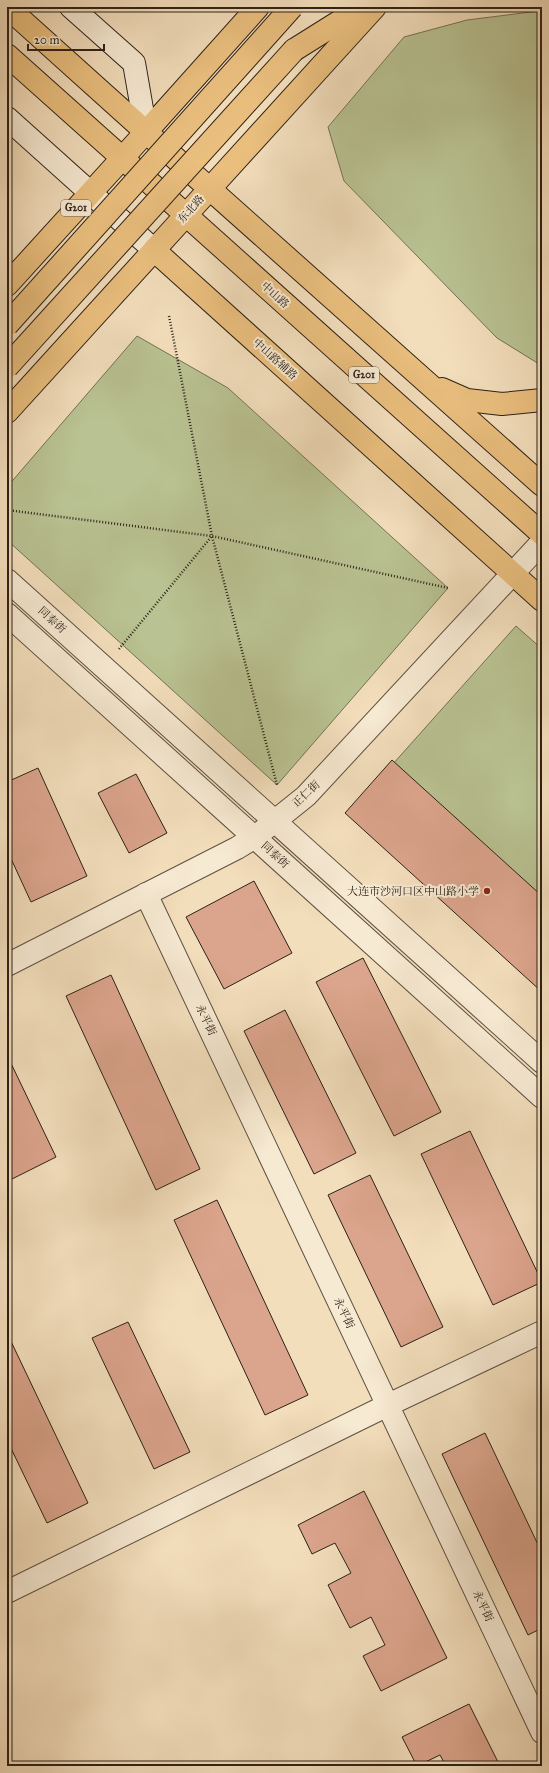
<svg xmlns="http://www.w3.org/2000/svg" width="549" height="1773" font-family="'IM FELL Great Primer','Noto Serif SC',serif">
<rect width="100%" height="100%" fill="#f3debc"/>
<filter id="stains"><feTurbulence type="fractalNoise" baseFrequency=".005" numOctaves="4"/><feColorMatrix values="0 0 0 0 .2 0 0 0 0 .09 0 0 0 0 .02 0 0 0 .5 -.17"/></filter>
<radialGradient id="worn" r=".72"><stop offset=".6" stop-color="#630" stop-opacity="0"/><stop offset="1" stop-color="#630" stop-opacity=".3"/></radialGradient>
<g fill="#b9c292" stroke="#737255">
<path d="M539,11L542,13V363L539,364L497,338L344,181L328,127L404,37L467,20Z"/>
<path d="M137,336L228,388L448,588L277,785L7,540V487Z"/>
<path d="M516,626L542,649V899L392,765Z"/>
</g>
<g fill="#dba48c" stroke="#2d2118">
<path d="M392,760L542,896V992L345,813Z"/>
<path d="M38,768L87,876L31,902L7,850V782Z"/>
<path d="M136,774L167,833L129,853L98,793Z"/>
<path d="M254,881L292,953L224,989L186,917Z"/>
<path d="M363,958L441,1112L394,1136L316,982Z"/>
<path d="M111,975L200,1169L156,1190L66,996Z"/>
<path d="M285,1010L356,1153L314,1174L244,1031Z"/>
<path d="M7,1055L56,1157L12,1179L7,1169Z"/>
<path d="M470,1131L542,1282L493,1305L421,1154Z"/>
<path d="M370,1175L443,1327L401,1347L328,1195Z"/>
<path d="M217,1200L308,1395L265,1415L174,1220Z"/>
<path d="M128,1322L190,1452L154,1469L92,1338Z"/>
<path d="M7,1333L88,1503L47,1523L7,1440Z"/>
<path d="M485,1433L542,1553V1628L528,1635L442,1454Z"/>
<path d="M364,1491L447,1658L381,1691L363,1656L385,1645L371,1617L350,1628L328,1585L351,1573L335,1543L312,1554L298,1525Z"/>
<path d="M469,1704L500,1766H446L440,1755L417,1766L402,1737Z"/>
</g>
<g fill="none" stroke-linecap="round" stroke-linejoin="round">
<defs>
<g id="minor">
<path d="M146,894L542,1732"/>
<path d="M7,965L237,848L255,837L306,796L542,542"/>
<path d="M7,1592L388,1405L542,1332"/>
</g>
<g id="tertiary">
<path d="M7,580L542,1062"/>
<path d="M7,614L542,1097"/>
</g>
<g id="secondary">
<path d="M71,7L134,63L146,132"/>
<path d="M7,118L154,250"/>
</g>
<g id="primary">
<path d="M7,7L146,132L258,7"/>
<path d="M7,55L186,215L375,7"/>
<path d="M154,250L542,600"/>
</g>
<g id="trunk">
<path d="M294,50L345,18L369,7"/>
<path d="M7,285L146,132L542,485"/>
<path d="M442,389L467,400L502,404L542,400"/>
<path d="M7,412L186,215L542,534"/>
</g>
</defs>
<use href="#minor" stroke="#5e5041" stroke-width="24"/>
<use href="#tertiary" stroke="#5e5041" stroke-width="24"/>
<use href="#secondary" stroke="#2d2118" stroke-width="24"/>
<use href="#primary" stroke="#2d2118" stroke-width="24"/>
<use href="#trunk" stroke="#2d2118" stroke-width="24"/>
<g stroke="#2d2118" stroke-width="2.5" stroke-dasharray="1 2" stroke-linecap="butt">
<path d="M169,316L212,536L277,785"/>
<path d="M7,510L212,536L448,588"/>
<path d="M119,649L212,536"/>
</g>
<use href="#minor" stroke="#f7ead3" stroke-width="22"/>
<use href="#tertiary" stroke="#f7ead3" stroke-width="22"/>
<use href="#secondary" stroke="#f7ead3" stroke-width="22"/>
<use href="#primary" stroke="#eabf7e" stroke-width="22"/>
<use href="#trunk" stroke="#eabf7e" stroke-width="22"/>
<defs>
<g id="trunk-bridge">
<path d="M7,325L292,7"/>
<path d="M7,367L294,50"/>
</g>
</defs>
<use href="#trunk-bridge" stroke="#2d2118" stroke-width="24" stroke-linecap="butt"/>
<use href="#trunk-bridge" stroke="#eabf7e" stroke-width="22"/>
</g>
<circle fill="#8f2418" stroke="#f7ead3" stroke-width="1.5" cx="487" cy="891" r="4"/>
<g text-anchor="middle" dominant-baseline="central" stroke-width="4" stroke-linejoin="round" paint-order="stroke">
<g fill="#f7ead3" stroke="#6a5d50" stroke-width="1">
<rect x="61" y="200" width="30" height="16" rx="3"/>
<rect x="349" y="367" width="30" height="16" rx="3"/>
</g>
<g font-size="10" font-weight="bold" fill="#2d2118">
<text x="76" y="208">G201</text>
<text x="364" y="375">G201</text>
</g>
<g font-size="11" fill="#2d2118" stroke="#f7ead3">
<text transform="translate(191 209) rotate(-48)">东北路</text>
<text transform="translate(275 295) rotate(42)">中山路</text>
<text transform="translate(275 359) rotate(42)">中山路辅路</text>
<text transform="translate(52 620) rotate(42)">同泰街</text>
<text transform="translate(306 794) rotate(-43)">正仁街</text>
<text transform="translate(275 855) rotate(42)">同泰街</text>
<text transform="translate(206 1020) rotate(65)">永平街</text>
<text transform="translate(344 1313) rotate(65)">永平街</text>
<text transform="translate(483 1606) rotate(65)">永平街</text>
</g>
<g font-size="11" fill="#2d2118" stroke="#f7ead3" text-anchor="end">
<text x="479" y="891">大连市沙河口区中山路小学</text>
</g>
</g>
<rect width="549" height="1773" fill="none" stroke="#f3debc" stroke-width="24"/>
<rect x="8" y="8" width="533" height="1757" fill="none" stroke="#2d2118" stroke-width="2"/>
<rect x="12" y="12" width="525" height="1749" fill="none" stroke="#2d2118"/>
<path d="M28 44v6h76v-6" fill="none" stroke="#2d2118" stroke-width="2"/>
<text x="34" y="44" font-size="12" fill="#2d2118" stroke="#f7ead3" stroke-width="3" paint-order="stroke">20 m</text>
<rect width="100%" height="100%" filter="url(#stains)"/>
<rect width="100%" height="100%" fill="url(#worn)"/>
</svg>
